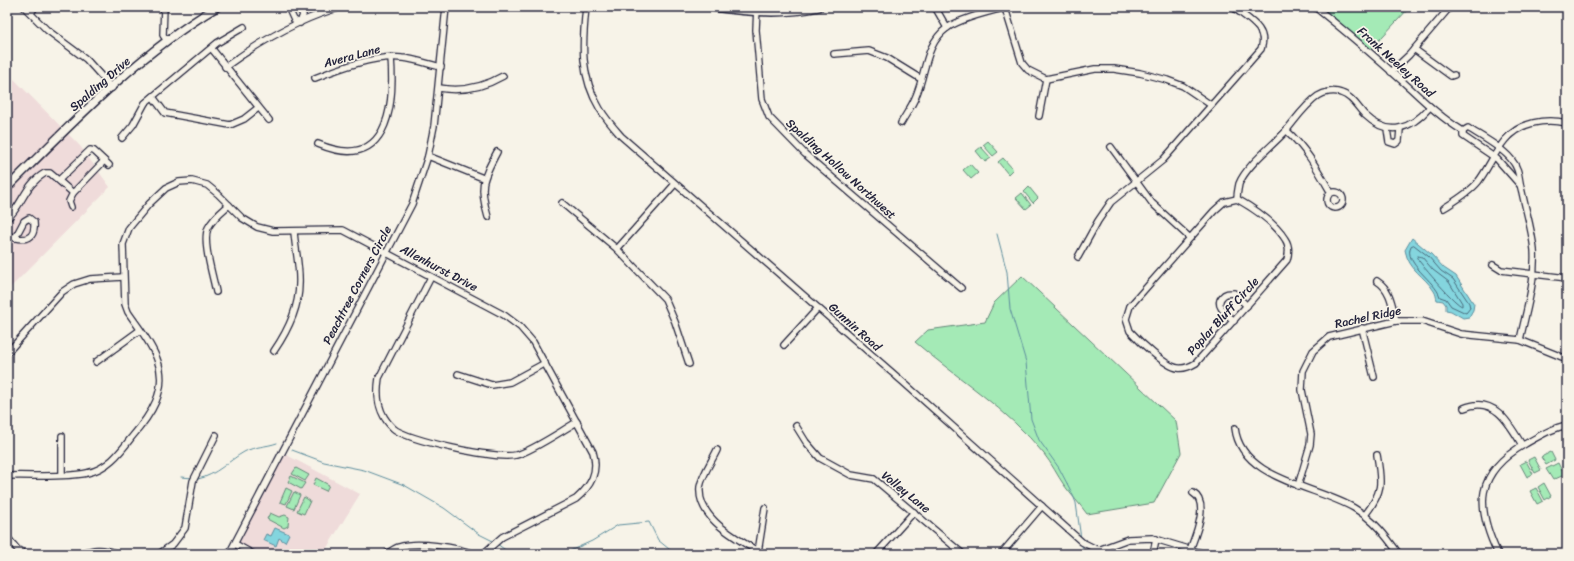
<svg xmlns="http://www.w3.org/2000/svg" width="1574" height="561" font-family="Sriracha,sans-serif">
<rect width="100%" height="100%" fill="#f7f3e8"/>
<filter id="ink" filterUnits="userSpaceOnUse"><feTurbulence type="fractalNoise" baseFrequency=".025" numOctaves="2"/><feDisplacementMap in="SourceGraphic" scale="8" xChannelSelector="R" yChannelSelector="G"/><feConvolveMatrix kernelMatrix="1 2 1 2 8 2 1 2 1" color-interpolation-filters="sRGB"/></filter>
<g filter="url(#ink)">
<g fill="#efdbda">
<path d="M7,72L80,146L110,187L7,291Z"/>
<path d="M281,452L360,494L323,554H257L236,542Z"/>
</g>
<g fill="#a4eab6" stroke="#638678">
<path d="M1315,7H1410L1368,52Z"/>
<path d="M988,141L998,152L993,156L983,145Z"/>
<path d="M981,147L991,158L985,162L976,151Z"/>
<path d="M1003,158L1013,169L1008,174L998,162Z"/>
<path d="M970,164L978,173L971,179L963,170Z"/>
<path d="M1029,187L1038,198L1033,203L1024,192Z"/>
<path d="M1022,193L1031,205L1026,209L1016,198Z"/>
<path d="M1022,276L1176,421L1181,453L1154,503L1087,514C1080,504 1071,495 1064,485C1057,475 1052,464 1044,454C1008,409 958,379 915,342L928,330L985,322L994,303Z"/>
<path d="M1551,452L1555,460L1546,465L1541,457Z"/>
<path d="M1534,457L1541,470L1535,473L1528,460Z"/>
<path d="M1526,461L1533,474L1527,477L1520,464Z"/>
<path d="M1558,463L1564,475L1553,480L1546,469Z"/>
<path d="M296,468L309,475L305,481L292,474Z"/>
<path d="M291,476L305,483L301,489L288,482Z"/>
<path d="M316,478L329,485L326,491L313,485Z"/>
<path d="M1544,483L1551,496L1545,500L1538,487Z"/>
<path d="M286,488L292,491L286,504L280,502Z"/>
<path d="M1536,488L1543,501L1537,504L1530,491Z"/>
<path d="M294,492L300,495L294,509L287,506Z"/>
<path d="M304,497L310,501L304,514L297,511Z"/>
<path d="M270,513L279,517L285,515L289,517L288,526L284,528L267,519Z"/>
</g>
<g fill="#84d5de" stroke="#5d8d9d">
<path d="M1412,238L1431,254L1444,268L1456,276L1474,304L1473,310L1469,317L1463,318L1451,311L1446,310V305L1443,301L1437,300C1436,297 1436,294 1434,291C1424,275 1409,271 1405,250Z"/>
<path d="M275,528L289,534L285,542L279,538L276,546L263,540L266,534L271,536Z"/>
</g>
<g fill="none" stroke-linecap="round" stroke-linejoin="round">
<g stroke="#496a7c" stroke-width="1">
<path d="M1414,245L1428,256L1441,271L1453,279L1469,303L1470,308L1466,313L1451,306L1446,299L1440,297C1436,281 1402,263 1411,246Z"/>
<path d="M1418,256L1422,257L1433,270L1449,282L1462,303V306C1456,305 1422,266 1417,258Z"/>
</g>
<g stroke="#5d8d9d" stroke-width="1">
<path d="M997,234L1007,272L1010,309L1026,362L1031,419L1039,440L1059,468L1072,493L1076,503L1081,539"/>
<path d="M292,450L324,462L364,470L404,485L444,508L479,534L493,541"/>
<path d="M181,477L193,478"/>
<path d="M198,479C217,475 228,461 244,452C255,446 266,447 277,443"/>
<path d="M497,544L511,554"/>
<path d="M1082,544L1083,554"/>
<path d="M563,554L592,541L618,525L649,522L658,540L675,554"/>
</g>
<defs>
<g id="minor">
<path d="M24,7L47,30L86,59L112,88"/>
<path d="M164,7L163,35L167,41"/>
<path d="M288,7L294,20L300,23L303,15L299,7"/>
<path d="M586,7C582,45 580,76 600,109C606,119 614,128 621,136L903,382L1082,542L1096,549H1101L1128,539L1152,538L1205,554"/>
<path d="M757,7L756,30L762,99L769,117L805,154L961,288"/>
<path d="M935,7L947,28"/>
<path d="M1315,7C1348,33 1380,61 1411,89C1427,104 1443,119 1463,131L1468,128C1482,137 1500,146 1511,159C1521,171 1518,179 1522,192C1526,211 1532,230 1534,250C1536,280 1526,311 1520,340"/>
<path d="M1005,8L1022,63L1028,70L1046,79L1095,69H1114L1140,73L1167,80L1183,86L1211,105"/>
<path d="M31,13L35,7"/>
<path d="M212,49L269,120"/>
<path d="M1414,49L1451,76L1454,75"/>
<path d="M834,54L869,51L887,58L921,79"/>
<path d="M225,67C261,41 300,18 342,7"/>
<path d="M1391,72L1409,55L1450,7"/>
<path d="M315,78C340,68 375,55 402,58C415,59 428,64 441,67"/>
<path d="M439,88C462,92 482,88 503,76"/>
<path d="M153,97L165,113L230,125L244,119L258,108"/>
<path d="M1039,116L1046,79"/>
<path d="M901,123C906,114 912,106 916,96C926,73 925,44 947,28C961,18 991,11 1008,7"/>
<path d="M1387,129L1389,142L1395,144L1399,141L1400,129"/>
<path d="M1286,130C1306,148 1318,170 1331,193"/>
<path d="M1463,131V136L1497,159L1520,185"/>
<path d="M122,138L133,125L145,103L217,43L244,27"/>
<path d="M318,144C387,173 395,109 391,57"/>
<path d="M1111,147L1152,203L1190,238"/>
<path d="M428,156L483,178"/>
<path d="M59,180L90,150L94,151L109,165"/>
<circle cx="1335" cy="200" r="8"/>
<path d="M1237,199C1253,208 1275,223 1285,239C1290,246 1289,253 1287,260L1196,363C1191,366 1185,369 1178,368C1166,367 1139,341 1130,331L1126,319L1130,306L1214,211L1224,202Z"/>
<path d="M1237,199C1237,194 1238,189 1239,184C1246,166 1272,146 1285,132C1296,119 1304,106 1318,96C1324,92 1334,90 1341,93C1352,96 1358,108 1365,115C1389,138 1411,129 1430,107"/>
<path d="M562,203L617,249L665,299L675,322L689,364"/>
<path d="M71,207L69,201L73,193L104,161"/>
<path d="M1444,208C1455,201 1469,193 1478,182C1488,169 1494,153 1505,140C1520,122 1545,118 1567,123"/>
<path d="M488,217C479,186 482,180 497,152"/>
<path d="M7,219C23,205 24,185 45,173H50L73,193"/>
<path d="M7,235C22,241 36,242 34,222L29,218L24,221L15,238"/>
<path d="M617,249L675,184"/>
<path d="M1078,257L1098,221L1111,202L1163,160L1261,49C1269,28 1247,19 1233,7"/>
<path d="M1493,265L1501,270L1567,278"/>
<path d="M431,277L379,378C376,397 378,414 393,428C405,440 498,460 516,455C532,451 561,431 577,422"/>
<path d="M1377,281C1391,290 1392,305 1396,321"/>
<path d="M216,292C213,276 202,242 208,228C213,218 221,212 229,205"/>
<path d="M1234,321C1228,315 1214,306 1222,297C1225,293 1229,293 1234,293L1247,306"/>
<path d="M1362,328L1374,377"/>
<path d="M784,345L818,308"/>
<path d="M274,351C287,332 299,308 299,284C300,267 295,248 294,231"/>
<path d="M7,353L62,292L74,284L90,279L123,277"/>
<path d="M96,362L140,330"/>
<path d="M458,374L492,385L510,382L545,363"/>
<path d="M1464,408C1494,395 1509,423 1522,445"/>
<path d="M796,426L806,442L820,458L851,475L874,479L963,554"/>
<path d="M1235,428C1241,480 1317,486 1354,508C1374,520 1386,536 1399,554"/>
<path d="M717,450C712,461 702,475 700,487C697,520 739,539 762,554"/>
<path d="M62,474V436"/>
<path d="M7,476C30,475 65,478 87,473C107,469 119,454 131,438C150,416 169,390 157,359C151,342 138,327 128,312L125,304L123,244L129,228L149,204L166,188L179,182L192,181L207,185L218,194L242,218L257,227L273,231L343,230L504,315L520,327L533,342L593,452C599,472 591,486 576,499L502,537L483,554"/>
<path d="M1298,486L1310,445L1311,434L1302,390L1303,371L1313,351L1329,337L1396,321H1422L1461,334L1520,340L1567,359"/>
<path d="M1365,515C1383,492 1382,483 1377,455"/>
<path d="M7,537L18,550L25,554"/>
<path d="M235,544L253,554"/>
<path d="M1190,550C1195,536 1210,503 1193,493"/>
<path d="M758,552L765,508"/>
<path d="M77,554C92,550 102,547 116,554"/>
<path d="M159,554L173,544L185,528L193,481L216,435"/>
<path d="M229,554L412,204L428,156L434,126L446,7"/>
<path d="M386,554C390,552 395,548 399,547C416,541 457,547 473,554"/>
<path d="M876,554L914,512"/>
<path d="M1001,554L1042,506"/>
<path d="M1153,554L1156,539"/>
<path d="M1498,554C1475,506 1475,473 1525,444C1539,436 1552,428 1567,425"/>
</g>
<g id="major">
<path d="M713,7C749,12 784,15 819,7"/>
<path d="M7,188C72,123 138,54 217,7"/>
</g>
</defs>
<use href="#minor" stroke="#22223b" stroke-width="8"/>
<use href="#major" stroke="#22223b" stroke-width="10"/>
<use href="#minor" stroke="#f7f3e8" stroke-width="5.5"/>
<use href="#major" stroke="#f7f3e8" stroke-width="7"/>
</g>
</g>
<g text-anchor="middle" dominant-baseline="central" stroke-width="3.5" stroke-linejoin="round" paint-order="stroke">
<g font-size="12" fill="#22223b" stroke="#f7f3e8">
<text transform="translate(352 56) rotate(-15)">Avera Lane</text>
<text transform="translate(1396 62) rotate(42)">Frank Neeley Road</text>
<text transform="translate(100 84) rotate(-41)">Spalding Drive</text>
<text transform="translate(841 169) rotate(42)">Spalding Hollow Northwest</text>
<text transform="translate(439 268) rotate(28)">Allenhurst Drive</text>
<text transform="translate(357 285) rotate(-62)">Peachtree Corners Circle</text>
<text transform="translate(1223 316) rotate(-48)">Poplar Bluff Circle</text>
<text transform="translate(1368 317) rotate(-12)">Rachel Ridge</text>
<text transform="translate(855 327) rotate(42)">Gunnin Road</text>
<text transform="translate(906 492) rotate(39)">Volley Lane</text>
</g>
</g>
<rect width="1574" height="561" fill="none" stroke="#f7f3e8" stroke-width="24"/>
<rect x="12" y="12" width="1550" height="537" fill="none" stroke="#22223b" stroke-width="1.5" filter="url(#ink)"/>
</svg>
